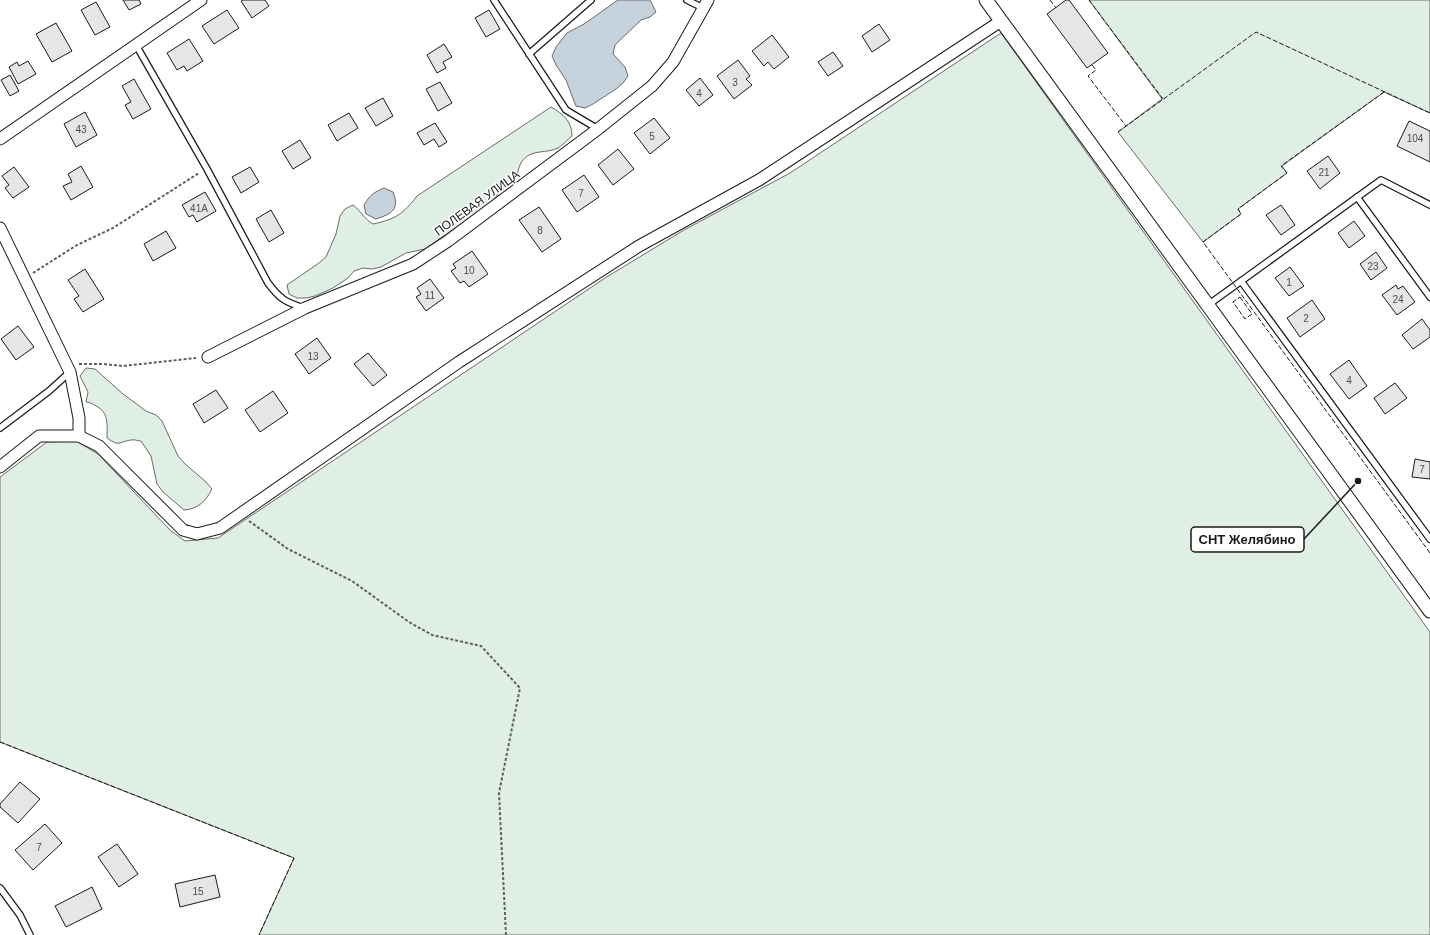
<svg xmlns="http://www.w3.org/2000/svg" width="1430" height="935" font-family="Helvetica,sans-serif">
<rect width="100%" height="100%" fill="#fff"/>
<g fill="#e0efe3" stroke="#6a6a6a">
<path d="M1089,0H1430V113L1384,92L1282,166L1287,173L1238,209L1241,214L1203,242L1118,132L1162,99Z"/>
<path d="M1001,33L1430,632V935H259L294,858L0,742V477L47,442L76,441L98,454L170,530L185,541L218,538L605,278L684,230L790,173Z"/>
<path d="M551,107C563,114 572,121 572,136C568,139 563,145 558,148C552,151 546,151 540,152C524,154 519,162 517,177L502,189L491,203L425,249L406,253L381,267L372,269L363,268L354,271L348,278L333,288L315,296L306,298H297L289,294L287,285L319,263L326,257L336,234L340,216L345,209L353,205C361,211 364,219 373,224C396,219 403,214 417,196Z"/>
<path d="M86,368L95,369L123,394L146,411L156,415L162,421L178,456L184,463L205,481L212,489C206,501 198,509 184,510L163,492L157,484L151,456L141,441C138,441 134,439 131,440C118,442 120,447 107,438C107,426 109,414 98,407C94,405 91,402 86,402L88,392L80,376Z"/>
</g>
<g fill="#c6d2dc" stroke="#6a6a6a">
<path d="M618,0H650L656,12L650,17L641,20L615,45L613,54L625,67L628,76L623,83L616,89L593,104L585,108L576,106L566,80L556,65L552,56L556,47L567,33L584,24Z"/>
<path d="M384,188L393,192C400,209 392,214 376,219L366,214L364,205C369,196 374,192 384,188Z"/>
</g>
<g fill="#e6e6e6" stroke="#1a1a1a">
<path d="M123,0H139L141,4L129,10Z"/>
<path d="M243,0H265L269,6L252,18L241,1Z"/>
<path d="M1066,0H1069L1108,53L1087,68L1047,14Z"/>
<path d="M96,2L110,27L95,35L81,10Z"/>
<path d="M227,10L239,28L214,44L202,26Z"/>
<path d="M489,10L500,29L486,37L475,18Z"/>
<path d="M56,23L72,51L52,62L36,34Z"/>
<path d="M879,24L890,40L872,52L862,36Z"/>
<path d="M772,35L789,57L774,69L768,62L764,66L752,51Z"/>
<path d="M189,39L203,61L187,71L184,66L177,70L167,53Z"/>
<path d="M444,44L452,57L443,62L446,68L437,73L427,55Z"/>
<path d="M833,52L843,66L828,76L818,62Z"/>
<path d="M738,60L750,76L746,79L752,85L734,99L717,76Z"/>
<path d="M28,61L36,74L18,84L9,67L17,62L19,66Z"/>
<path d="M10,75L19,91L10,96L1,80Z"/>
<path d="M700,78L713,95L699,106L686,90Z"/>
<path d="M134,79L151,109L133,119L125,105L131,102L122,86Z"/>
<path d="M440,82L452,103L438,111L426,89Z"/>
<path d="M383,98L393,116L376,126L365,108Z"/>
<path d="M85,112L97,135L76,147L64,124Z"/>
<path d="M349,113L358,128L337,141L328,125Z"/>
<path d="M654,118L670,138L650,154L634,133Z"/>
<path d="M1409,121L1430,131V162L1397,146Z"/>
<path d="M435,123L447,142L439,147L434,139L424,145L417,133Z"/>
<path d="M300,140L311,158L293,169L282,151Z"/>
<path d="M618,149L634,169L613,185L598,165Z"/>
<path d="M1328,156L1340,173L1320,189L1307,171Z"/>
<path d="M81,166L93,187L71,200L63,186L72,182L68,174Z"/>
<path d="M14,167L29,187L13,198L5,188L9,185L2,176Z"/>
<path d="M250,167L259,182L241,193L232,177Z"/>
<path d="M584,175L599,197L577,212L562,190Z"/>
<path d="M205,192L216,211L197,222L193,215L189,217L182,205Z"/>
<path d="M1281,205L1295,225L1281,235L1266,215Z"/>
<path d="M539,207L561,239L542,252L519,220Z"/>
<path d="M271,210L284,233L269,242L256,219Z"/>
<path d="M1354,221L1365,236L1349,248L1338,233Z"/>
<path d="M166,231L176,248L153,261L144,244Z"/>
<path d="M472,251L488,274L469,287L464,281L460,283L451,271L456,268L453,264Z"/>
<path d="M1376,252L1387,268L1371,280L1360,264Z"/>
<path d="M1290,267L1304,286L1289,296L1275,278Z"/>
<path d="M85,269L104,299L83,312L74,299L79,296L68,280Z"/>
<path d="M430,279L444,298L426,311L416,297L421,294L417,288Z"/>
<path d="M1396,285L1398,289L1403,286L1415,302L1397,315L1382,295Z"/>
<path d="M1312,300L1325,319L1300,337L1287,318Z"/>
<path d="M1422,319L1430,330V337L1413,349L1402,335Z"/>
<path d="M18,326L34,347L16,360L1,339Z"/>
<path d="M317,338L331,358L309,374L295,354Z"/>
<path d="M368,353L387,375L373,386L354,364Z"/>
<path d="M1349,360L1367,386L1349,399L1330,374Z"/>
<path d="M1395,383L1407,398L1385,414L1374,398Z"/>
<path d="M216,390L228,408L204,423L193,404Z"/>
<path d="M273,391L288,413L260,432L245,410Z"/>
<path d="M1415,459L1430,462V479L1412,477Z"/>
<path d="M20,782L40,799L18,823L0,807V804Z"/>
<path d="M45,824L62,843L33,870L15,850Z"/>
<path d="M117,844L138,874L119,887L98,857Z"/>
<path d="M215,875L220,897L180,907L175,884Z"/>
<path d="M92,887L102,909L66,927L55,906Z"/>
</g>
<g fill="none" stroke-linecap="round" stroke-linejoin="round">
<defs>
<g id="service">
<path d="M494,0L566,110L598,129"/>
<path d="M687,0L703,8"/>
<path d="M136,45L207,169L268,283C280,299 285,302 304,308"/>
<path d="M529,54L591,0"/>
<path d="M1357,197L1430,297"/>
<path d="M1241,281L1430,539"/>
<path d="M1208,305L1381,180L1430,205"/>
<path d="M0,428L49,391L70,372"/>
<path d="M0,888L20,915L30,935"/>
</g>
<g id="minor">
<path d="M0,139L201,0"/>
<path d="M0,228L70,372L79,418V436"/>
<path d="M208,357L305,308L413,264L448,241L598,129L652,86L673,62L708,0"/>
<path d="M0,467L39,436H79L99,446L183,530L197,534L220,528L459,362L639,246L759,180L1001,21"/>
</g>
<path id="tertiary" d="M986,0L1430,611"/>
</defs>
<use href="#service" stroke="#1a1a1a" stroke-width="8"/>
<use href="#minor" stroke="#1a1a1a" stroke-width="13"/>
<use href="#tertiary" stroke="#1a1a1a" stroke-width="15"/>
<g stroke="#5f5f5f" stroke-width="2" stroke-dasharray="3 2" stroke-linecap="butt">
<path d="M33,273L77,245L113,228L199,173"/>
<path d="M79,364H103L123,366L196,358"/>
<path d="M249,521L288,549L352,581L409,622L432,635L481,646L520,688L499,793L506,935"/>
</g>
<use href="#service" stroke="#fff" stroke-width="5.5"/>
<use href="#minor" stroke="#fff" stroke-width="11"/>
<use href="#tertiary" stroke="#fff" stroke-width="13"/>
<g stroke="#1a1a1a" stroke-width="1" stroke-dasharray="5 2" stroke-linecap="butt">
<path d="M1050,0L1056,8"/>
<path d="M1089,0L1163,99"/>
<path d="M1092,65L1096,70L1088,76L1126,126"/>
<path d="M1384,92L1281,166L1287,173L1238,209L1241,214L1203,242L1430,553"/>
<path d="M1118,132L1256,32L1430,113"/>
<path d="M1240,297L1252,314L1245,319L1233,302Z"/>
<path d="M0,742L294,858L259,935"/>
</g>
</g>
<g text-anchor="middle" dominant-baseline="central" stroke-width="3" stroke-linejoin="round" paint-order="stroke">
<g font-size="10" fill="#4d4d4d">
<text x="735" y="82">3</text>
<text x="699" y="93">4</text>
<text x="81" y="129">43</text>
<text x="652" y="136">5</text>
<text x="1415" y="138">104</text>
<text x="1324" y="172">21</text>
<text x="581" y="193">7</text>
<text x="199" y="208">41А</text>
<text x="540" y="230">8</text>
<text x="1373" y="266">23</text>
<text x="469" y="270">10</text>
<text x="1289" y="282">1</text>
<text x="430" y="295">11</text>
<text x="1398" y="299">24</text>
<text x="1306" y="318">2</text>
<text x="313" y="356">13</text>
<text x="1349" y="380">4</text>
<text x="1422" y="469">7</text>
<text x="39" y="847">7</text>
<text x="198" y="891">15</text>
</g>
<g font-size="12" fill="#1a1a1a" stroke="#fff">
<text transform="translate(477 203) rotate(-36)">ПОЛЕВАЯ УЛИЦА</text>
</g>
</g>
<path fill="none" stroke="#1a1a1a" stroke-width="1.5" d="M1358 481L1304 539"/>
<circle fill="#1a1a1a" stroke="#fff" stroke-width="1.5" cx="1358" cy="481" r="4"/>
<rect fill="#fff" stroke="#1a1a1a" stroke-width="1.5" x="1191" y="527" width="113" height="25" rx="4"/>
<g font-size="13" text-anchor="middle" font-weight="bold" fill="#1a1a1a">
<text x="1247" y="544">СНТ Желябино</text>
</g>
</svg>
